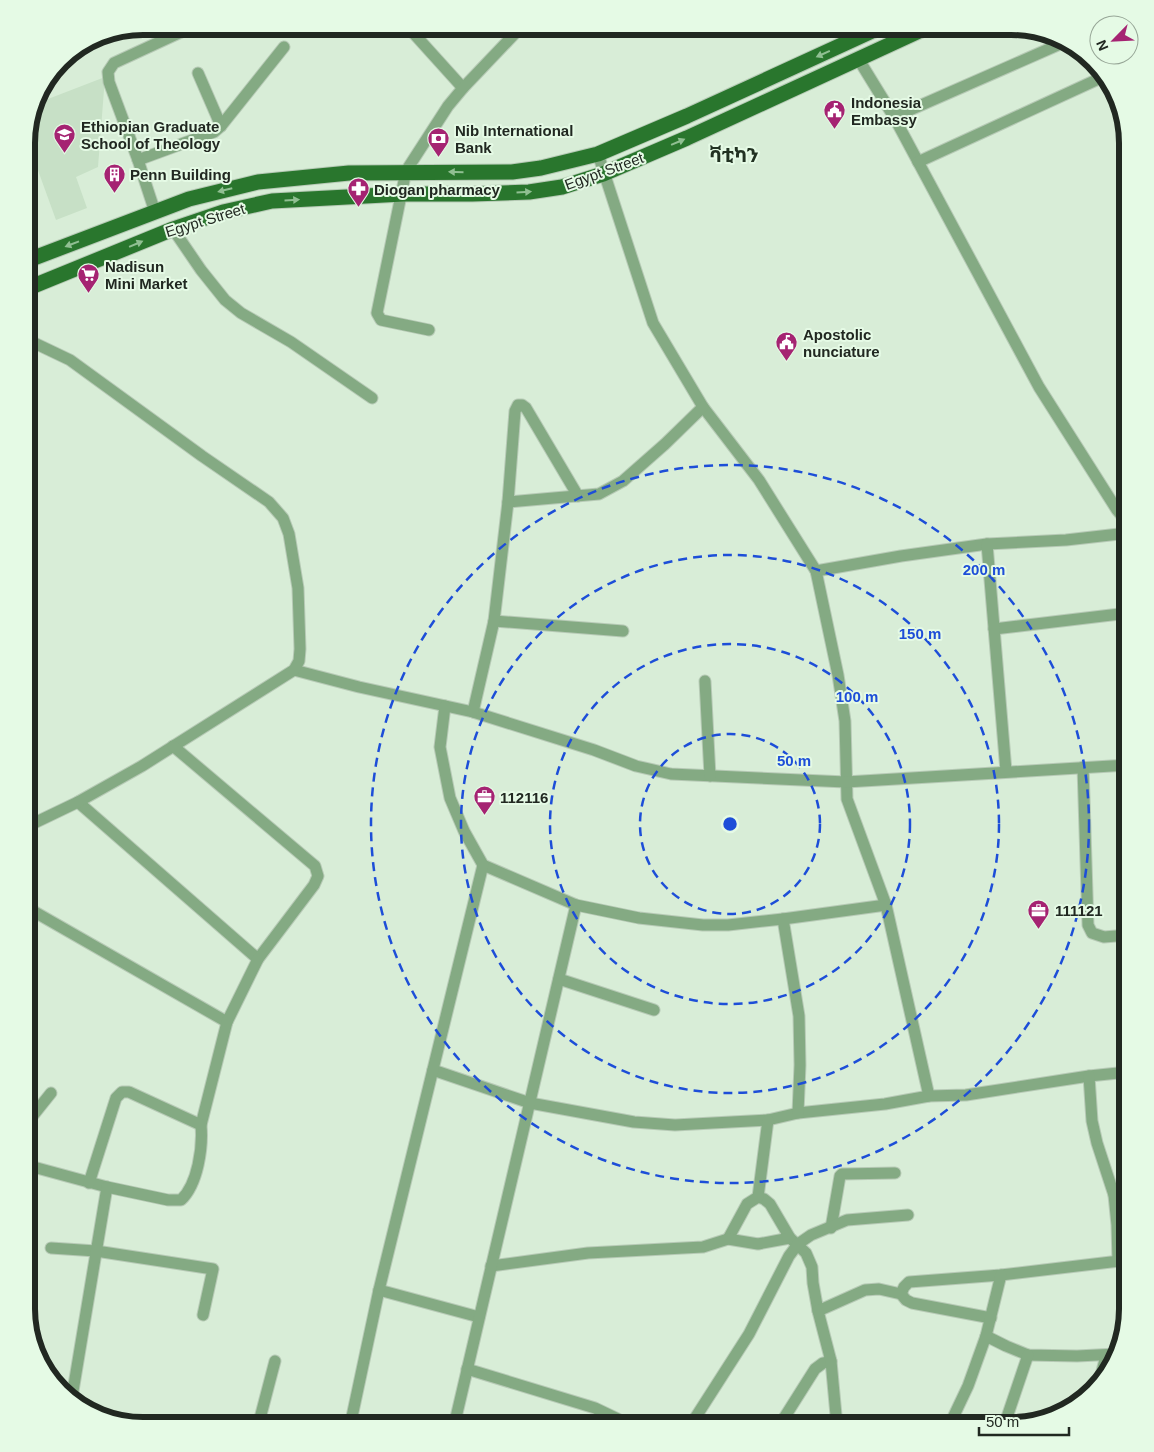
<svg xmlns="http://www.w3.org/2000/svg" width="1154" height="1452" font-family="Arial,'Noto Sans Ethiopic',sans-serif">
<rect width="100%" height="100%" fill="#d8edd7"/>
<path fill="#c7e0c6" d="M105,77L98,167L76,177L87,208L56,220L27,140L35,104Z"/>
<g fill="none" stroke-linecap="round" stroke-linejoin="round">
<defs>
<g id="street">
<path d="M407,26L463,88"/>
<path d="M859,60L894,117L1039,387L1117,510L1128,523"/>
<path d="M198,73L221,126"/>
<path d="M894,117L1067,41"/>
<path d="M598,154L653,323L703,407L759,480L816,571L838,675L845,721L847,799L886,905L929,1096"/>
<path d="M138,160L214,132L221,126L284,47"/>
<path d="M918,162L1105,76"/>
<path d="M155,212L138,160L109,82L108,72L114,63L194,26"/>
<path d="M173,229L201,270L225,300L241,313L291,342L372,398"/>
<path d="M429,330L381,320L377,313L406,171L448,106L463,88L522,26"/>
<path d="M508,502L599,494L623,481L665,444L703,407"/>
<path d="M816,571L901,556L987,544"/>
<path d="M494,621L623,631"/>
<path d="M994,629L1128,613"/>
<path d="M294,670L359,687L473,712L594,750L636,766L671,774L846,782L1128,765"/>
<path d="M705,681L710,776"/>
<path d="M445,706L440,747L450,798L464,831L483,865L576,905L639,918L703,925H728L783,919"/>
<path d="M473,712L494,621L508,502L515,411L518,405H522L526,408L578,496"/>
<path d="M1083,767L1088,925L1092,933L1104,937L1128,935"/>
<path d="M1006,771L987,544L1066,540L1128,533"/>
<path d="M78,802L258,959"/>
<path d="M26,827L78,802L142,766L294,670L299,661L300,649L298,588L289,534L283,518L269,502L202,456L70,360L26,339"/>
<path d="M26,907L227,1022"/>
<path d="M559,979L654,1010"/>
<path d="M433,1070L530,1103L634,1122L675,1125L768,1120L798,1113L885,1104L929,1096L966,1095L1089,1076L1128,1072"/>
<path d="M1089,1076L1092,1121L1097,1143L1114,1195L1117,1225L1118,1261"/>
<path d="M798,1113L800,1065L799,1016L783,919L886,905"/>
<path d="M26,1135L31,1118L51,1093"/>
<path d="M26,1165L107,1187L168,1200H181C198,1184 203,1147 201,1125L227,1022L258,959L314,885L318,876L315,866L173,746"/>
<path d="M89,1183L116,1098L122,1092H129L201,1125"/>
<path d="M1114,1195L1128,1196"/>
<path d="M758,1197L764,1199L770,1204L790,1238L806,1253L812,1267L813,1283L818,1311"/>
<path d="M831,1228L840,1176L842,1174L895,1173"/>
<path d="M728,1239L747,1204L758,1197L768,1120"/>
<path d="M51,1248L96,1251L213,1269L203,1315"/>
<path d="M491,1266L588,1253L703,1247L728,1239L758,1244L790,1238"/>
<path d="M379,1290L479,1317"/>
<path d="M901,1294L904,1287L909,1282L1001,1275L1128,1260"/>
<path d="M986,1336L1006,1346L1028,1355L1077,1356L1117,1354"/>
<path d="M467,1369L595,1408L618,1419L623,1426"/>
<path d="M1100,1379L1106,1356"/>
<path d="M72,1397L107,1187"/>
<path d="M258,1426L275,1361"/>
<path d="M350,1426L379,1290L483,865"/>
<path d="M454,1426L576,905"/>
<path d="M690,1426L749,1334L789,1256L798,1244L811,1235L847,1220L908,1215"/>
<path d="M779,1426L815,1369L823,1363L831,1361"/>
<path d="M837,1426L831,1361L818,1311L865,1290L879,1289L901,1294L906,1300L912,1303L991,1318"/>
<path d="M949,1426L968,1386L986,1336L1001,1275"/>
<path d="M1004,1426L1028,1355"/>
</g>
<g id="primary">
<path d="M26,261L189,199L258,182L349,173L512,172L541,168L598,154L687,116L883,26"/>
<path d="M26,289L173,229L223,212L272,201L403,194H472L529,192L562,187L603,174L687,138L930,26"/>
</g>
</defs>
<use href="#street" stroke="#b7cab6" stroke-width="13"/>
<use href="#primary" stroke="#b7cab6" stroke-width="17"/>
<use href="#street" stroke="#84aa83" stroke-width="11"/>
<use href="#primary" stroke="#29762d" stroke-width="15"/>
</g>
<defs><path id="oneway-solid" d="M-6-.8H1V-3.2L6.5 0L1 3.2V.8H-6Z" transform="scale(1.25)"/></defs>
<g fill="#90bf92">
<use href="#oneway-solid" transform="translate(823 54) rotate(156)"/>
<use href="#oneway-solid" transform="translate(678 142) rotate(-23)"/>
<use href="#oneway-solid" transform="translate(456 172) rotate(-179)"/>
<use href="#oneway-solid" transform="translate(225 190) rotate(166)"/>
<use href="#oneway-solid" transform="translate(524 192) rotate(-4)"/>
<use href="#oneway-solid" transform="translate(292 200) rotate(-3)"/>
<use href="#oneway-solid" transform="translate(72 244) rotate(159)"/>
<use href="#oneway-solid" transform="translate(136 244) rotate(-23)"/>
</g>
<g fill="none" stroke="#1d4ed8" stroke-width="2.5" stroke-dasharray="9 6">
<circle cx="730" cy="824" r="90"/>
<circle cx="730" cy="824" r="180"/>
<circle cx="730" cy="824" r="269"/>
<circle cx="730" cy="824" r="359"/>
</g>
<defs>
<symbol id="civic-pin" viewBox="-11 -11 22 30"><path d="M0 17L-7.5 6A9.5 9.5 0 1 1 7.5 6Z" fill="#a52372" stroke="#e5fae5"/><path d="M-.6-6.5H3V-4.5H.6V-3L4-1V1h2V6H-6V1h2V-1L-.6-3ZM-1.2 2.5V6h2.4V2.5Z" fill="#fff"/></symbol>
<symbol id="university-pin" viewBox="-11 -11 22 30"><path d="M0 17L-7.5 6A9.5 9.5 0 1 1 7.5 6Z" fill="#a52372" stroke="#e5fae5"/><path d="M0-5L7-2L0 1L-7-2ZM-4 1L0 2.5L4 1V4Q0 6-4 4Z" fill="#fff"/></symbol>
<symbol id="bank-pin" viewBox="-11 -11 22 30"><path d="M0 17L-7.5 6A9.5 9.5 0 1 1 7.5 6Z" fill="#a52372" stroke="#e5fae5"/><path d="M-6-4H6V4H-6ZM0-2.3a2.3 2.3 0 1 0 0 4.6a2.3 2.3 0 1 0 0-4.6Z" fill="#fff"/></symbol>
<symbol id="building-pin" viewBox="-11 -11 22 30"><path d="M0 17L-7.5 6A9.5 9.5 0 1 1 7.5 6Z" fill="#a52372" stroke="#e5fae5"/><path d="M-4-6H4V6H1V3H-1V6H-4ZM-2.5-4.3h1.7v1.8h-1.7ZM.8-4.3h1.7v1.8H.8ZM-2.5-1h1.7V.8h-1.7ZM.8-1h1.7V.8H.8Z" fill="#fff"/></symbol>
<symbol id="pharmacy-pin" viewBox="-11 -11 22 30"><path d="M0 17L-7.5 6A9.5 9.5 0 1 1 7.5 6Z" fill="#a52372" stroke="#e5fae5"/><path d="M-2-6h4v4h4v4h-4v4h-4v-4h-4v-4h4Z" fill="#fff"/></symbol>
<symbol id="supermarket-pin" viewBox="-11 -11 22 30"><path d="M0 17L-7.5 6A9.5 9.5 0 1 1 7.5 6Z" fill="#a52372" stroke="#e5fae5"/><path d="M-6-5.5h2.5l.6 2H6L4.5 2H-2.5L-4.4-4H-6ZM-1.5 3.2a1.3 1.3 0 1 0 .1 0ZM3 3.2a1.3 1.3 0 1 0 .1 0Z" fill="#fff"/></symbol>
<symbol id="office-pin" viewBox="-11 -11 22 30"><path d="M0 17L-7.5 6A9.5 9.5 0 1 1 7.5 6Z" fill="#a52372" stroke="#e5fae5"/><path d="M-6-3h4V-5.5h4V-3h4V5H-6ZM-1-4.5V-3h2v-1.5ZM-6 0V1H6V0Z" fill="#fff"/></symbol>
</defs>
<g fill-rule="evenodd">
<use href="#civic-pin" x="822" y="98" width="25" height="34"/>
<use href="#university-pin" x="52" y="122" width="25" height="34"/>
<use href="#bank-pin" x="426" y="126" width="25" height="34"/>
<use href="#building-pin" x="102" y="162" width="25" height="34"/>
<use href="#pharmacy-pin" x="346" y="176" width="25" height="34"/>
<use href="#supermarket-pin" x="76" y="262" width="25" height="34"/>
<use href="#civic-pin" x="774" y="330" width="25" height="34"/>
<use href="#office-pin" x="472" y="784" width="25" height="34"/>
<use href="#office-pin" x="1026" y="898" width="25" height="34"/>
</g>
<g text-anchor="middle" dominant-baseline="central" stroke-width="4" stroke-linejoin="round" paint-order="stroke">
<g font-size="15" font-weight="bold" fill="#212821" stroke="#e5fae5" text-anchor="start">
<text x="851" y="102">Indonesia<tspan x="851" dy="17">Embassy</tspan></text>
<text x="81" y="126">Ethiopian Graduate<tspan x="81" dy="17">School of Theology</tspan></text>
<text x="455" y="130">Nib International<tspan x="455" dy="17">Bank</tspan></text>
<text x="130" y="174">Penn Building</text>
<text x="374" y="189">Diogan pharmacy</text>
<text x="105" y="266">Nadisun<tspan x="105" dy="17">Mini Market</tspan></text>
<text x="803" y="334">Apostolic<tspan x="803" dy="17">nunciature</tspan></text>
<text x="500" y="797">112116</text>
<text x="1055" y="910">111121</text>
</g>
<g font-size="15" fill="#212821" stroke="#e5fae5">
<text transform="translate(604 171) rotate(-20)">Egypt Street</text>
<text transform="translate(205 220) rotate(-17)">Egypt Street</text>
</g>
<g font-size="20" font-weight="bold" fill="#223222" stroke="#e5fae5">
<text x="734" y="155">ቫቲካን</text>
</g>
</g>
<path d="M0 0H1154V1452H0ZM143 35H1011A108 108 0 0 1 1119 143V1309A108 108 0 0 1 1011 1417H143A108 108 0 0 1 35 1309V143A108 108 0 0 1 143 35Z" fill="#e5fae5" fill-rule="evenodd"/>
<path fill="none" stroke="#212821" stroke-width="6" d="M143 35H1011A108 108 0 0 1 1119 143V1309A108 108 0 0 1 1011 1417H143A108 108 0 0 1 35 1309V143A108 108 0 0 1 143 35Z"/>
<circle cx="730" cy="824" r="8" fill="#1d4ed8" stroke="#e5fae5" stroke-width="2.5"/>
<g font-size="15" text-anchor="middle" font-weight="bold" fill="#1d4ed8" stroke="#e5fae5" stroke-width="4" stroke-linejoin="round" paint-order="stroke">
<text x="984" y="575">200 m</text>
<text x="920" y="639">150 m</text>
<text x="857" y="702">100 m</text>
<text x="794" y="766">50 m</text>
</g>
<g transform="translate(1114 40) rotate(246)"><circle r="24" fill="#e5fae5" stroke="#97a697"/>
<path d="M0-4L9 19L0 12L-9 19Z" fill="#a52372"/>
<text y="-8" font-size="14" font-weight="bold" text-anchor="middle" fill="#212821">N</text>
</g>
<path d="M979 1427v8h90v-8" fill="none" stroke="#212821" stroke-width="2.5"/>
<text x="986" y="1427" font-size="15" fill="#212821" stroke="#e5fae5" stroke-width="4" paint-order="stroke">50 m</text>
</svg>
